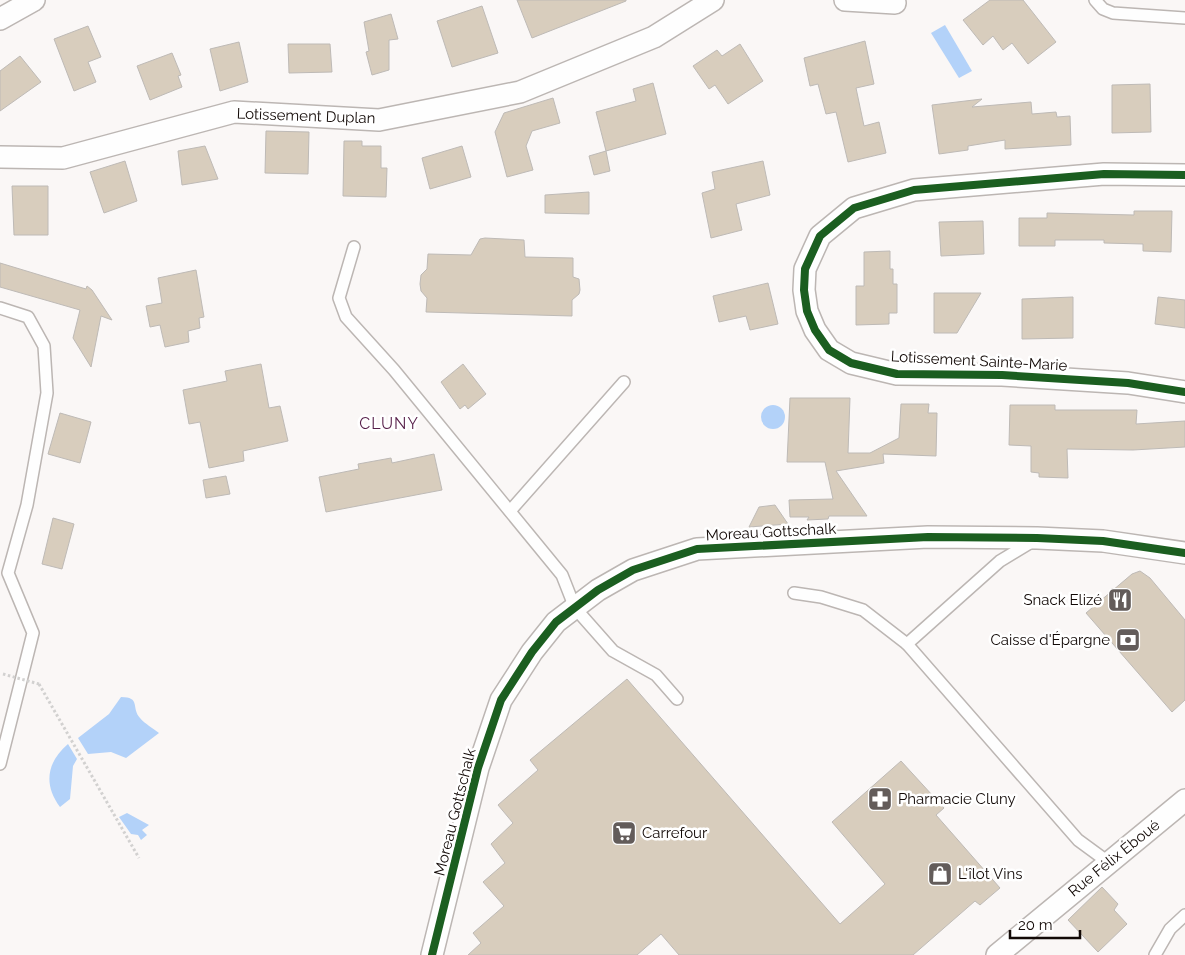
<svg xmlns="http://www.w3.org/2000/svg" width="1185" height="955" font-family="Raleway,sans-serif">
<rect width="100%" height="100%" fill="#faf7f6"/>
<g fill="#b3d2f9">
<path d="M945,25L972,71L959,78L931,33Z"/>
<circle cx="773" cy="417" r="12"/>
<path d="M121,697C141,697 131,708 140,718C145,724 153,728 159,733L126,758L111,752L88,754L78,738L109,714Z"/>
<path d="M68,744L77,759L73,766L70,799L60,807C43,784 47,762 68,744Z"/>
<path d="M127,813L149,825L142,830L147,835L141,840L138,835L131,834L119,817Z"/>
</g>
<g fill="#d8cdbd" stroke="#bebab6">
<path d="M517,0H626V1L532,38Z"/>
<path d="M990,0H1023L1056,42L1028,64L1012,43L1003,50L993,36L983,45L963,20Z"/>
<path d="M482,6L498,53L452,67L437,21Z"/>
<path d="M391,14L398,39L389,40V70L372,75L366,52L369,51L364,22Z"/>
<path d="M88,26L101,57L88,62L96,82L74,91L54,39Z"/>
<path d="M865,41L874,84L856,88L864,126L879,122L886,153L848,162L836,112L826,114L818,84L810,86L804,58Z"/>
<path d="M239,42L248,82L220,91L210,49Z"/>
<path d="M288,44H330L332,72L289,73Z"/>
<path d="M740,44L763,81L728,104L715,85L709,89L693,66L717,50L722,56Z"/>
<path d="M172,53L181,75L178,76L182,87L150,100L137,66Z"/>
<path d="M20,56L41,82L0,111V71Z"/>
<path d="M653,83L666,134L606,151L596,112L636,101L633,89Z"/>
<path d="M1150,84L1151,132L1112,133V85Z"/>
<path d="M553,98L560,123L532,131L526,146L533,170L507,177L495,132L504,113Z"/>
<path d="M982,99L972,107L1031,102L1032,114L1056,112L1057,117L1070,116L1071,145L1005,149V140L968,146V150L939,154L932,105Z"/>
<path d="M266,131L309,132L308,174L265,173Z"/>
<path d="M344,141H362V146H381V168H387L386,197L343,196Z"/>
<path d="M205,146L218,179L182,185L178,151Z"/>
<path d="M462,146L471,177L430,189L422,158Z"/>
<path d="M606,151L610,171L594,175L589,156Z"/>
<path d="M125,161L137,201L104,213L90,172Z"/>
<path d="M763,161L770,195L736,204L742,230L711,238L702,193L715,189L712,172Z"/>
<path d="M12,186H48V235H14Z"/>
<path d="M589,192V214L545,213V195Z"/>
<path d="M1134,211H1172L1171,252L1143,251V244L1104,243V240H1055V246H1019V218H1047V213L1134,215Z"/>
<path d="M983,221L984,254L941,256L939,222Z"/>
<path d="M485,238L524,240L525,257L573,258V277L579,279L580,290L579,294L572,300V316L426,312L427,298L421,291L420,284L421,275L427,269L428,254L471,255L480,239Z"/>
<path d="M890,251V269H893V284H897V313H889V324L856,325V286H864V252Z"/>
<path d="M0,263L86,289L87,286L92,290L112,320L101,316L91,367L73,338L80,310L0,287Z"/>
<path d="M196,270L204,317L199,318L200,328L188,331L189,342L165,347L160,325L150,327L146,306L162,303L158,278Z"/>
<path d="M768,283L778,324L750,330L746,316L719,322L713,296Z"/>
<path d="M934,293H981L957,333H934Z"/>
<path d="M1073,297V338L1022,339V299Z"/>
<path d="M1158,297L1185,300V328L1155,324Z"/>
<path d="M261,364L269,408L280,406L288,441L243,451L244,461L209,468L200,422L189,424L183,390L227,381L225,371Z"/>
<path d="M463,364L486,394L468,409L465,405L460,409L441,382Z"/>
<path d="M790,398H850L848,453H870L899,438L901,404H929L928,413H937L936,456L883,454L884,463L836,471L867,516H829L828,519L807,520L809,517H790L789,500L833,499L825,462H787Z"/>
<path d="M1010,405H1055V410H1137L1136,424L1185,421V447L1133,450L1067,449L1068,478L1039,477V473L1031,472V446L1009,445Z"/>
<path d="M60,413L91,422L80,463L48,454Z"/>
<path d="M434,454L442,490L326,512L319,477L359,469L358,464L391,458L392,463Z"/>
<path d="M226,476L230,494L206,498L203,480Z"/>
<path d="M775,505L788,524L749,527L759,507Z"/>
<path d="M53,518L74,524L62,569L42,564Z"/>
<path d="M1140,571L1150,578L1185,620V700L1172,712L1086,613L1132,574Z"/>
<path d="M627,679L840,924L885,884L832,822L901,761L944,808L936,815L1000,888L980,905L975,901L913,955H679L661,934L637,955H468L481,943L473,933L504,906L483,882L505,863L491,844L513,823L498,805L538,770L530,760Z"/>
<path d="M1102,887L1118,904L1114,910L1127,924L1098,952L1068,920Z"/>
</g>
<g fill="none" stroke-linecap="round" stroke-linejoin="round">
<defs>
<g id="lane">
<path d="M1095,0L1103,9L1113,13L1185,18"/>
<path d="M354,247L339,298L346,317L394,370L562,575L575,608L613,651L656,675L677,699"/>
<path d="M0,308L28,317L44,346L47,393L27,505L8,573L33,633L0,764"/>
<path d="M510,511L624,382"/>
<path d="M794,593L821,597L863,610L907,644L1078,840L1108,862"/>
<path d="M907,644L1000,561L1033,541"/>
<path d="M1155,955L1170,929L1185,915"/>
</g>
<g id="street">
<path d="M845,0L895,3"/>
<path d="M0,19L34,0"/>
<path d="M0,157L63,158L234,112L379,120L520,92L654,37L713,0"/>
<path d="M1185,175L1104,174L914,190L854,208L820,236L805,269L804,290L807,311L815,330L829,350L851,363L897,374L1002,375L1128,383L1185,392"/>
<path d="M432,955L478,768L501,700L532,652L556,622L598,590L633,570L697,549L928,537L1037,538L1103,541L1185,553"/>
<path d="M997,955L1185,800"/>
</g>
</defs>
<use href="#lane" stroke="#bcb6b3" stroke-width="14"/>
<use href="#street" stroke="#bcb6b3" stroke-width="24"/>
<path stroke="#d2d1d0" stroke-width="3" stroke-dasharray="2.5 2.5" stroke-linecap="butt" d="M39,684L139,858"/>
<use href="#lane" stroke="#fefefe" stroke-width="11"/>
<use href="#street" stroke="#fefefe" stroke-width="21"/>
<path stroke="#d2d1d0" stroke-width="3" stroke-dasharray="2.5 2.5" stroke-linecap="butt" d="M3,674L39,684"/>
<defs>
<g id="cycleway">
<path d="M1185,175L1104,174L914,190L854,208L820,236L805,269L804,290L807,311L815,330L829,350L851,363L897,374L1002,375L1128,383L1185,392"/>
<path d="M432,955L478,768L501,700L532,652L556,622L598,590L633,570L697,549L928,537L1037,538L1103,541L1185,553"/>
</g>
</defs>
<use href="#cycleway" stroke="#fff" stroke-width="11"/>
<use href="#cycleway" stroke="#1b5e20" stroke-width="8"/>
</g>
<defs>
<symbol id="restaurant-square" viewBox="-11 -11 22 22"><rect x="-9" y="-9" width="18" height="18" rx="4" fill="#635c5a" stroke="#fff"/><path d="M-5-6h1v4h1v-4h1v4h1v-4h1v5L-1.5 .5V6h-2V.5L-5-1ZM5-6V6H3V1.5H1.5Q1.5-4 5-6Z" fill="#fff"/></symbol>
<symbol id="bank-square" viewBox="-11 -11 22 22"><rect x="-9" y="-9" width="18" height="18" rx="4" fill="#635c5a" stroke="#fff"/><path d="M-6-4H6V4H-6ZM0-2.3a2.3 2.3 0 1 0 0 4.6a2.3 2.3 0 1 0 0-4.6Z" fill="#fff"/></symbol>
<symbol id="pharmacy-square" viewBox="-11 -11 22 22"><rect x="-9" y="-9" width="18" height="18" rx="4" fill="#635c5a" stroke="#fff"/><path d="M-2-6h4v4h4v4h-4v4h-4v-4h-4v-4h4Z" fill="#fff"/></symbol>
<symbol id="supermarket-square" viewBox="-11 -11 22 22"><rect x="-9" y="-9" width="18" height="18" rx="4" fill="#635c5a" stroke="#fff"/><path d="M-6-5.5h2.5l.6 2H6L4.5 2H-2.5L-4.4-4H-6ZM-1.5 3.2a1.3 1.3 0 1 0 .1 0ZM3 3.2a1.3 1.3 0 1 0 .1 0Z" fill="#fff"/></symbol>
<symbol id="shop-square" viewBox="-11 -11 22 22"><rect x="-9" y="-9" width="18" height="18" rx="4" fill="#635c5a" stroke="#fff"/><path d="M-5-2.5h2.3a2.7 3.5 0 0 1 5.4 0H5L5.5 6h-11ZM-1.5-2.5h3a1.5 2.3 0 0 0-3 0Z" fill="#fff"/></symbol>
</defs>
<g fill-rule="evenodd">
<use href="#restaurant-square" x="1106" y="586" width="28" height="28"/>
<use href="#bank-square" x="1114" y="626" width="28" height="28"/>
<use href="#pharmacy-square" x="866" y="785" width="28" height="28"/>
<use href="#supermarket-square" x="610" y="819" width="28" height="28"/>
<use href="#shop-square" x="926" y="860" width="28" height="28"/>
</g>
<g text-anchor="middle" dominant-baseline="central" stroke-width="5" stroke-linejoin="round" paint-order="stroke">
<g font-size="15" fill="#120906" stroke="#fff">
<text transform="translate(306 116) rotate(2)">Lotissement Duplan</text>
<text transform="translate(979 361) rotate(3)">Lotissement Sainte-Marie</text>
<text transform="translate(771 532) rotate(-3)">Moreau Gottschalk</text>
<text transform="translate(455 812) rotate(-76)">Moreau Gottschalk</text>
<text transform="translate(1114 858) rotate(-39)">Rue Félix Éboué</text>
</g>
<g font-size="15" fill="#120906" stroke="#fff" text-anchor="start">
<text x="1102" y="600" text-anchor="end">Snack Elizé</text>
<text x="1110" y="640" text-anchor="end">Caisse d'Épargne</text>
<text x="898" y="799">Pharmacie Cluny</text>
<text x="642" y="833">Carrefour</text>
<text x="958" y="874">L'îlot Vins</text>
</g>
<g font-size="16" letter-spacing="1" fill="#561e48" stroke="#fff">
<text x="389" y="423">CLUNY</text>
</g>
</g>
<path d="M1010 930v8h70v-8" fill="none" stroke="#120906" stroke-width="2.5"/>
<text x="1018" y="930" font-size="15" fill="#120906" stroke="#ffffff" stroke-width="4" paint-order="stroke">20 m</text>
</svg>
